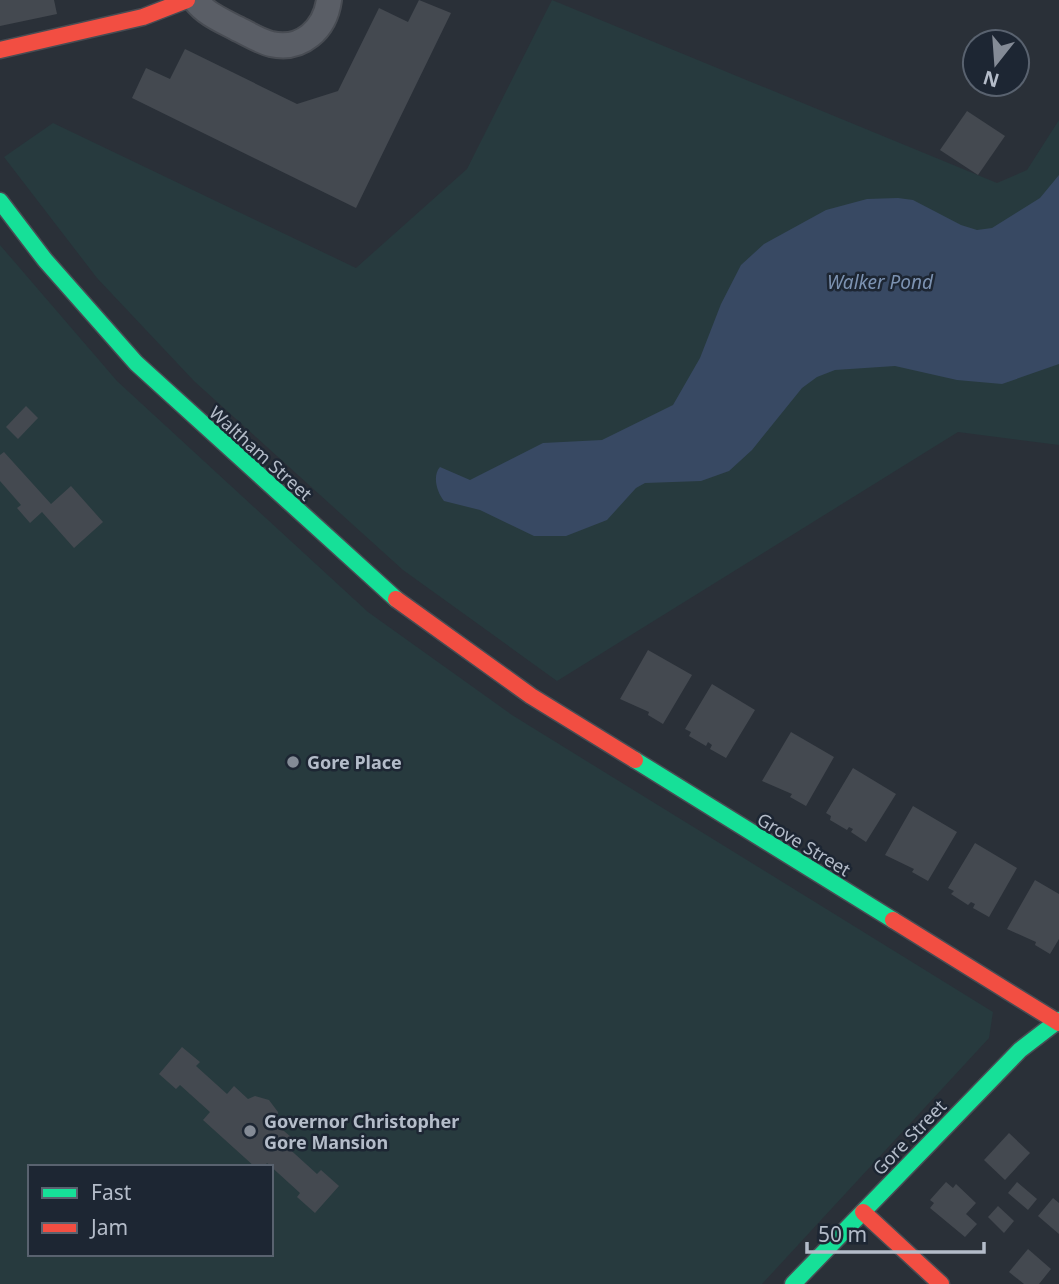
<svg xmlns="http://www.w3.org/2000/svg" width="1059" height="1284" font-family="'Noto Sans',sans-serif">
<rect width="100%" height="100%" fill="#2a3038"/>
<g fill="#273a3e" fill-rule="evenodd">
<path d="M552,0L997,183L1027,170L1059,120V445L958,432L557,681L403,570L194,381L97,278L4,157L53,123L356,268L467,169Z"/>
<path d="M0,245L117,381L368,612L512,715L993,1012L989,1038L762,1284H0ZM30,1167H271V1254H30Z"/>
</g>
<path fill="#384963" d="M1059,175V364L1002,384L957,380L895,366L835,370L817,377L802,388L752,450L729,471L701,481L645,483L636,488L607,520L566,536H534L480,510L444,501C437,492 432,476 440,467L470,480L543,443L602,440L673,405L700,358L721,304L741,265L764,244L826,210L867,199L898,198L913,200L961,225L977,230L992,228L1040,198Z"/>
<g fill="#444950">
<path d="M0,0H54L57,14L0,26Z"/>
<path d="M419,0L451,13L356,208L132,98L146,68L170,79L185,49L297,104L338,91L379,8L408,22Z"/>
<path d="M967,111L1005,136L978,175L940,150Z"/>
<path d="M26,406L38,418L18,439L6,427Z"/>
<path d="M4,452L51,504L71,486L103,522L74,548L42,512L30,523L17,508L21,505L0,481V455Z"/>
<path d="M648,650L692,675L663,724L648,715L649,712L620,699Z"/>
<path d="M712,684L755,710L726,758L710,749L712,745L708,742L706,746L689,736L691,732L685,729Z"/>
<path d="M791,732L834,757L806,806L790,797L792,794L762,781Z"/>
<path d="M853,768L896,794L866,842L851,832L853,829L849,827L847,830L830,820L831,816L826,813Z"/>
<path d="M913,806L957,832L928,881L912,872L914,869L885,855Z"/>
<path d="M975,843L1017,868L989,917L973,908L975,904L971,902L968,905L951,894L954,891L948,888Z"/>
<path d="M1035,880L1059,894V939L1050,954L1035,945L1036,942L1007,929Z"/>
<path d="M182,1047L200,1062L196,1066L227,1094L234,1086L248,1099L255,1096L269,1100L278,1112L277,1125L291,1137L284,1144L317,1174L321,1170L339,1186L315,1213L297,1197L300,1193L267,1163L264,1167H255L203,1120L210,1112L180,1085L176,1089L159,1074Z"/>
<path d="M1009,1133L1030,1153L1005,1180L984,1160Z"/>
<path d="M946,1182L953,1188L956,1184L976,1203L966,1214L977,1224L965,1237L930,1208L934,1203L930,1200Z"/>
<path d="M1017,1182L1037,1199L1028,1210L1008,1193Z"/>
<path d="M1053,1198L1059,1203V1234L1038,1216Z"/>
<path d="M998,1206L1014,1221L1004,1233L988,1217Z"/>
<path d="M1028,1249L1051,1269L1039,1284H1024L1009,1272Z"/>
</g>
<g fill="none" stroke-linecap="round" stroke-linejoin="round">
<defs>
<path id="street" d="M195,0C206,14 221,20 236,28C247,33 259,41 271,44C302,51 325,29 329,0"/>
<g id="fast">
<path d="M0,201L45,260L136,363L396,599"/>
<path d="M635,760L893,920"/>
<path d="M793,1284L1020,1050L1059,1020"/>
</g>
<g id="jam">
<path d="M0,50L143,17L187,0"/>
<path d="M396,599L531,696L635,760"/>
<path d="M893,920L1059,1023"/>
<path d="M863,1212L941,1284"/>
</g>
</defs>
<use href="#street" stroke="#484c53" stroke-width="28"/>
<use href="#fast" stroke="#484c53" stroke-width="19"/>
<use href="#jam" stroke="#484c53" stroke-width="19"/>
<use href="#street" stroke="#5a5e66" stroke-width="24"/>
<use href="#fast" stroke="#16e098" stroke-width="16"/>
<use href="#jam" stroke="#f24e42" stroke-width="16"/>
</g>
<g fill="#848b96" stroke="#1d2633" stroke-width="2.5">
<circle cx="293" cy="762" r="7"/>
<circle cx="250" cy="1131" r="7"/>
</g>
<g text-anchor="middle" dominant-baseline="central" stroke-width="5" stroke-linejoin="round" paint-order="stroke">
<g font-size="18" fill="#b4bcc9" stroke="#1d2633">
<text transform="translate(261 453) rotate(42)">Waltham Street</text>
<text transform="translate(804 844) rotate(31)">Grove Street</text>
<text transform="translate(909 1137) rotate(-46)">Gore Street</text>
</g>
<g font-size="18" font-weight="bold" fill="#b4bcc9" stroke="#1d2633" text-anchor="start">
<text x="307" y="762">Gore Place</text>
<text x="264" y="1121">Governor Christopher<tspan x="264" dy="21">Gore Mansion</tspan></text>
</g>
<g font-size="19" font-style="italic" fill="#7c92b1" stroke="#1d2633">
<text x="880" y="282">Walker Pond</text>
</g>
</g>
<rect x="28" y="1165" width="245" height="91" fill="#1d2633" stroke="#59626f" stroke-width="2"/>
<rect x="42" y="1188" width="35" height="10" fill="#16e098" stroke="#59626f" stroke-width="2"/>
<text x="91" y="1200" font-size="21" fill="#b4bcc9">Fast</text>
<rect x="42" y="1223" width="35" height="10" fill="#f24e42" stroke="#59626f" stroke-width="2"/>
<text x="91" y="1235" font-size="21" fill="#b4bcc9">Jam</text>
<g transform="translate(996 63) rotate(197)"><circle r="33" fill="#1d2633" stroke="#59626f" stroke-width="2"/>
<path d="M0-5L12 26L0 18L-12 26Z" fill="#848b96"/>
<text y="-10" font-size="19" font-weight="bold" text-anchor="middle" fill="#b4bcc9">N</text>
</g>
<path d="M807 1242v10h177v-10" fill="none" stroke="#b4bcc9" stroke-width="3.5"/>
<text x="818" y="1242" font-size="21" fill="#b4bcc9" stroke="#1d2633" stroke-width="5" paint-order="stroke">50 m</text>
</svg>
